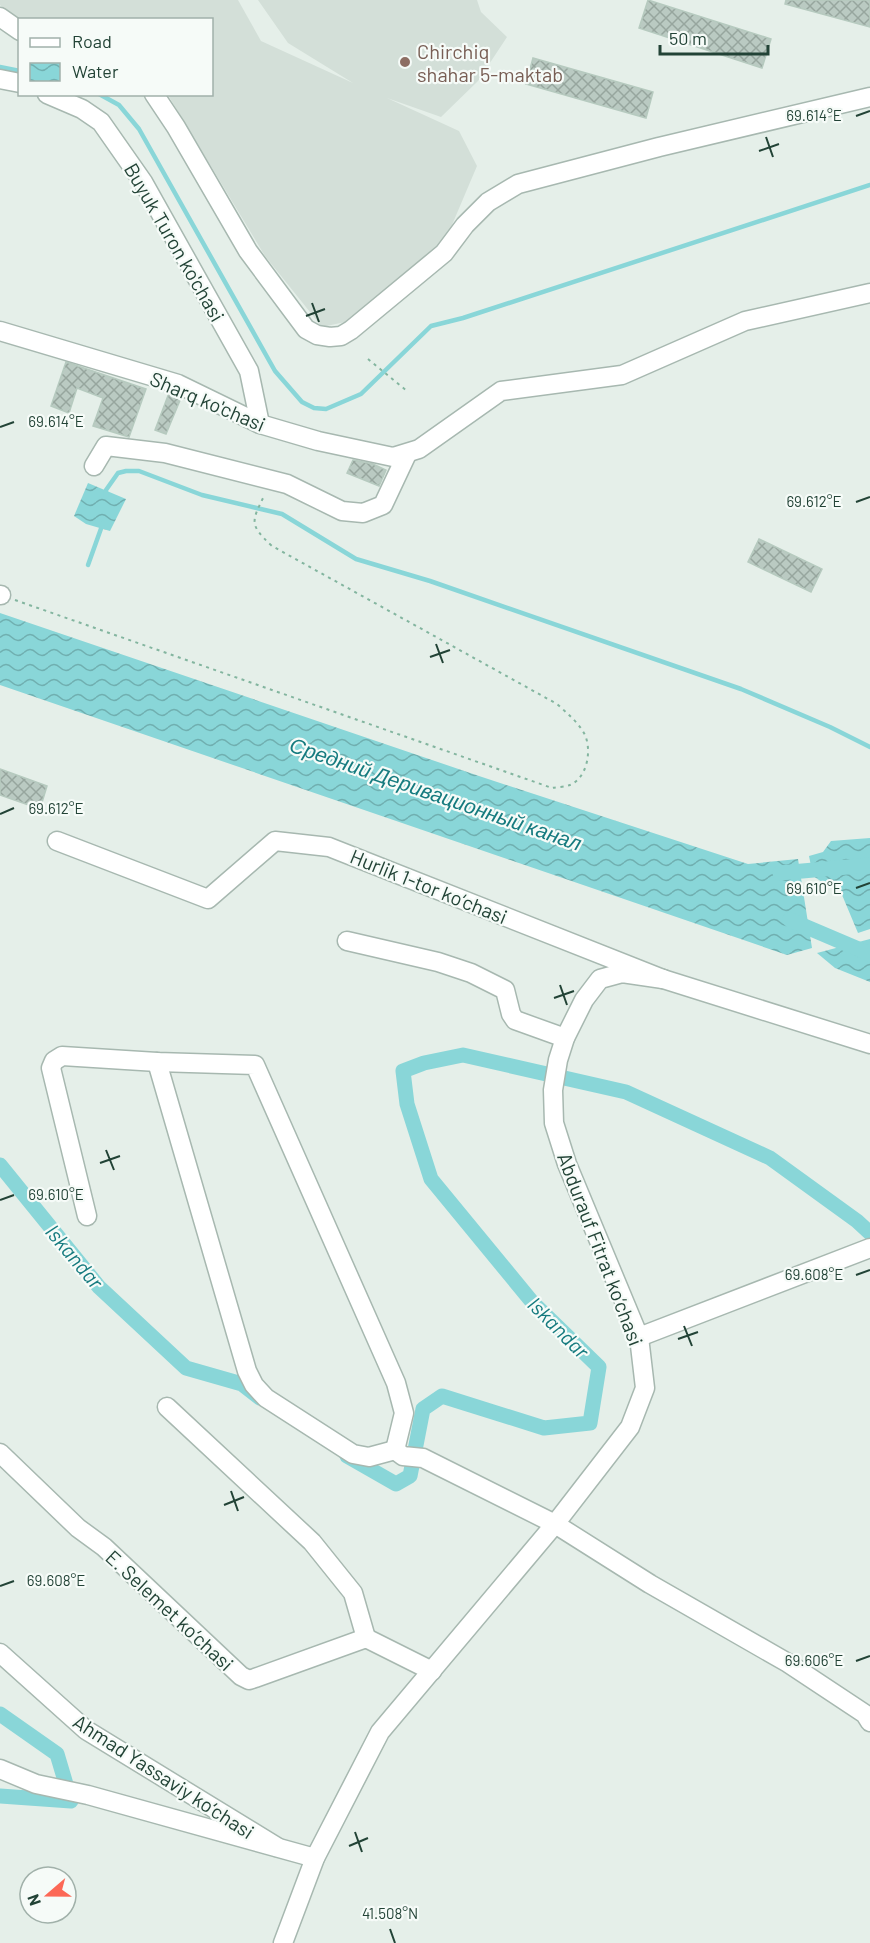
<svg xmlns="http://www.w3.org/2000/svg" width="870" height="1943" font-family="Barlow,sans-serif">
<defs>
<pattern id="water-waves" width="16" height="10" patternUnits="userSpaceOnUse" patternTransform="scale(1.5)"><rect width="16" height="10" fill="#89d6d8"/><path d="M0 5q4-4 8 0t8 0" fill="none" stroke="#70afb0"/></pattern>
<pattern id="building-cross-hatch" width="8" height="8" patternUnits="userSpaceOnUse" patternTransform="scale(1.5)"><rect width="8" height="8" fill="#bacac2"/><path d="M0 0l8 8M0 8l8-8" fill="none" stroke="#97a69e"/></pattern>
</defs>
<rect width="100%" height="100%" fill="#e5efe9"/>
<path fill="#d3dfd8" d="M0,0H238L261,41L353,83L288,43L258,0H477L481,12L507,37L478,81L441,117L387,98L459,131L477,166L446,239L383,293L345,322L322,327L265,256L168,95L212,94V20H20L19,25L0,5Z"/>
<g fill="url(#water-waves)">
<path d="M88,483L126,499L110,531L86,524L74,516Z"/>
<path d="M0,613L479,776L748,864L798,859L812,948L787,955L0,685Z"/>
<path d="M870,838V929L858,933L837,883L828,886L813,876L809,856L823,852L831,841Z"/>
<path d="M870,939V982L835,968L817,953Z"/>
</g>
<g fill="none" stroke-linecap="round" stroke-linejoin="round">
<g stroke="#89d6d8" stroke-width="4.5">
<path d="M0,67L20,71"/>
<path d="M99,94L119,105L139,129L275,371L302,402L314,408L326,409L361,394L431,326L463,318L870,185"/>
<path d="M106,496V490L118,473L126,471H139L202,495L282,514L356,559L430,581L741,689L830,727L870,747"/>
<path d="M88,565L103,523"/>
</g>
<g stroke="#89d6d8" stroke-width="15">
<path d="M780,873L870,865"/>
<path d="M790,920L870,954"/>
<path d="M0,1165L99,1287L186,1368L242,1384L260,1398"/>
<path d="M347,1456L396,1484L410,1476L423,1409L442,1396L544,1428L590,1423L599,1367L533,1303L431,1179L407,1104L403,1071L424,1063L463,1055L626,1092L770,1158L857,1221L870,1233"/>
<path d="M0,1714L57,1754L71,1801L0,1796"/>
</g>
</g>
<g fill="url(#building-cross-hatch)" stroke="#b6cabf" stroke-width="1.5">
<path d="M648,0L771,39L762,68L639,28Z"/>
<path d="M786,0H870V27L785,4Z"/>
<path d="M533,58L653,92L646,118L526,84Z"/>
<path d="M66,362L146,389L129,437L93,426L103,398L77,388L69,413L51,406Z"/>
<path d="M169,393L181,398L166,434L155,430Z"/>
<path d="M353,460L373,464L386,470L379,486L347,473Z"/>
<path d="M759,539L822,569L811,592L748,562Z"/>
<path d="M0,769L47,786L40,809L0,795Z"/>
</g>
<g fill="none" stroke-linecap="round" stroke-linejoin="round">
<defs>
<g id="minor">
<path d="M0,17L20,31"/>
<path d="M0,79L20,83"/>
<path d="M47,94L82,109L101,122L143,182L249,371L260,424"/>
<path d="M154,94L176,127L248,251L306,329L317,335L330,337L341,336L351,330L444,253L465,225L488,202L518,184L659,147L870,97"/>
<path d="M0,331L178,384L260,424L318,441L393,457L419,449L501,391L622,375L745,321L870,293"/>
<path d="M94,466L106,446L165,453L287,484L342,511L363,513L383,505L407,454"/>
<path d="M0,595H1"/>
<path d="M57,841L208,899L275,841L329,847L663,979L870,1044"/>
<path d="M347,941L438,962L471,973L505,990L511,1014L515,1020L565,1038"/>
<path d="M157,1062L247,1371L254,1385L266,1398L353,1454L369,1457L395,1450"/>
<path d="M87,1216L51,1068L54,1061L62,1056L157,1062L255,1065L396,1383L404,1413L395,1450L403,1456L423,1458L555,1524L650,1584L788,1663L865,1714L870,1722"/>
<path d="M639,1337L870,1248"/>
<path d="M167,1407L312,1542L353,1593L366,1638"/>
<path d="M0,1453L78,1528L104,1547L241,1676L249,1680L255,1678L366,1638L432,1671"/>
<path d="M0,1653L86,1730L277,1847"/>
<path d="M0,1769L36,1784L88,1795L315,1858"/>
<path d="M283,1943L315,1858L380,1732L555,1524L630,1427L645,1388L639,1337L567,1164L554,1123L553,1090L558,1060L565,1038L584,1000L600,979L622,973L663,979"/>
</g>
</defs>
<use href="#minor" stroke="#a7b8b0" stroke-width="21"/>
<g stroke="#83b59f" stroke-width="2" stroke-dasharray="3 4.5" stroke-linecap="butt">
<path d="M368,359L407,391"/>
<path d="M15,600L552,788C557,787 565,787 570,785C587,778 592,751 585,735C579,723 568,714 557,704L272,546C248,524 252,521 265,494"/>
</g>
<use href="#minor" stroke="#fff" stroke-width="18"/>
</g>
<path fill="none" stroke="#224336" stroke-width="2" d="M856,116L870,111M766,137L773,157M759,151L779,144M312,303L319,322M306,316L325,309M0,427L14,422M856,502L870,497M436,644L443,663M430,657L450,650M0,814L14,808M856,888L870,883M560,985L567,1005M554,998L574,991M106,1150L114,1170M100,1163L120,1156M0,1200L14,1195M856,1275L870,1270M684,1326L692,1346M678,1339L698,1332M231,1491L238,1511M224,1505L244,1497M0,1586L14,1581M856,1661L870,1656M355,1832L362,1852M349,1846L368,1838M390,1929L395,1943"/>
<circle fill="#8d6e63" stroke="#f6fbf8" stroke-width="2" cx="405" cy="62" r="6"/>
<g text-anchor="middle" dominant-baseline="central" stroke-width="4.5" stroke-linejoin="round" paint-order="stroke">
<g font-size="20" fill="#785e54" stroke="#f6fbf8" text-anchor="start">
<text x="417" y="51">Chirchiq<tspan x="417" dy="23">shahar 5-maktab</tspan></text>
</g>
<g font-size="20" fill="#224336" stroke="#f6fbf8">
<text transform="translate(175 242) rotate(60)">Buyuk Turon ko'chasi</text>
<text transform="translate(208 401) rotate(23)">Sharq ko'chasi</text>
<text transform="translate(429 886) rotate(22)">Hurlik 1-tor ko‘chasi</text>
<text transform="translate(601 1249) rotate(69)">Abdurauf Fitrat ko‘chasi</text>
<text transform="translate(170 1610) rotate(43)">E. Selemet ko‘chasi</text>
<text transform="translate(164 1776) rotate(33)">Ahmad Yassaviy ko‘chasi</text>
</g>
<g font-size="21" font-style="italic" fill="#167b7f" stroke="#f6fbf8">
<text transform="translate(436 793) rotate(19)">Средний Деривационный канал</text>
<text transform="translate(75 1256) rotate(50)">Iskandar</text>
<text transform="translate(559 1327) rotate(45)">Iskandar</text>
</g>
</g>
<g font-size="15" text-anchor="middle" fill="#224336" stroke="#f6fbf8" stroke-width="4.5" stroke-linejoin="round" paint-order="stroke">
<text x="814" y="121">69.614°E</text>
<text x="56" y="427">69.614°E</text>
<text x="814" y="507">69.612°E</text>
<text x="56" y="814">69.612°E</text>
<text x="814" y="894">69.610°E</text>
<text x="56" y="1200">69.610°E</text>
<text x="814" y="1280">69.608°E</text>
<text x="56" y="1586">69.608°E</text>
<text x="814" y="1666">69.606°E</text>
<text x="390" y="1919">41.508°N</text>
</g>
<rect x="18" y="18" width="195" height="78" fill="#f6fbf8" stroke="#a1b1aa" stroke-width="1.5"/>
<rect x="30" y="38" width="30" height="9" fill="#ffffff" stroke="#a1b1aa" stroke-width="1.5"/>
<text x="72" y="48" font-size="18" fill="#224336">Road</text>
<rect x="30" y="63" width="30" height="18" fill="url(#water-waves)" stroke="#a1b1aa" stroke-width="1.5"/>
<text x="72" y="78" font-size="18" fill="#224336">Water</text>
<g transform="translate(48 1895) rotate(250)"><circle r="28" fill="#f6fbf8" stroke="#a1b1aa" stroke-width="1.5"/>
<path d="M0-4.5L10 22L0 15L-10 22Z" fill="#fc6856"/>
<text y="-9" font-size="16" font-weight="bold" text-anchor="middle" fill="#224336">N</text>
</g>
<path d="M660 45v9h108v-9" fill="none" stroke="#224336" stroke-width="3"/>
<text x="669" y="45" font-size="18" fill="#224336" stroke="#f6fbf8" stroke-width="4.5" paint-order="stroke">50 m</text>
</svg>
